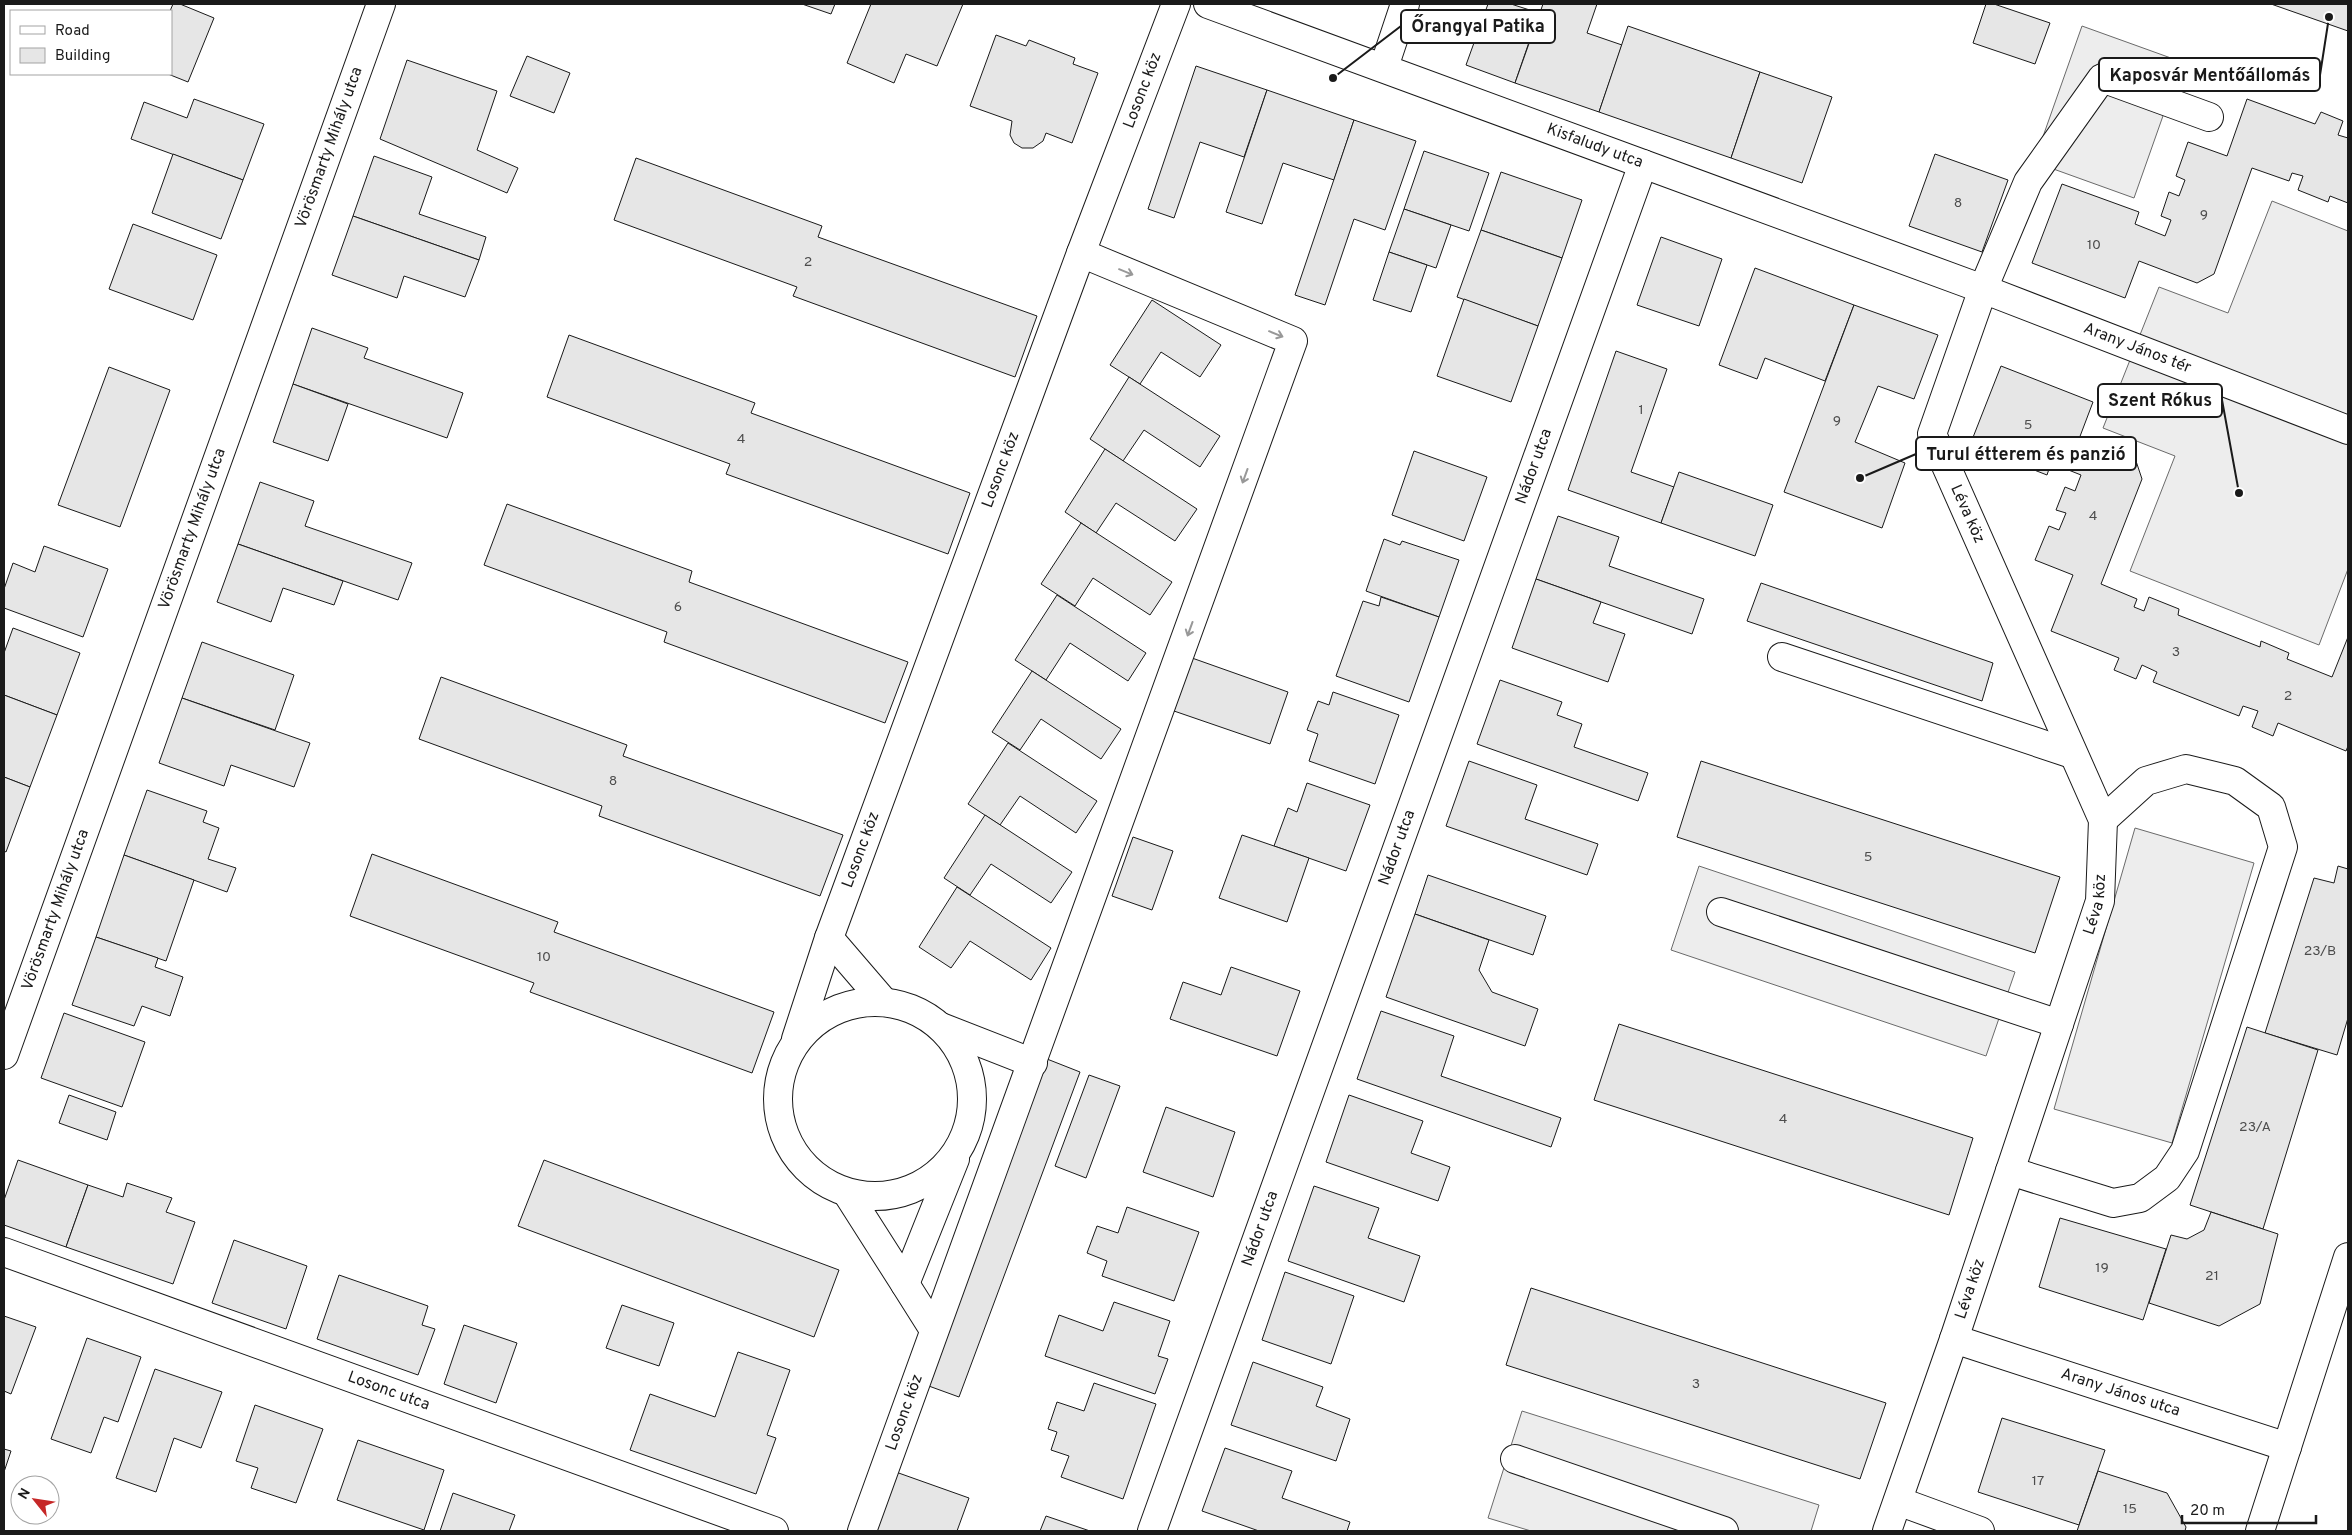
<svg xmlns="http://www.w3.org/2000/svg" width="2352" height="1535" font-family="Overpass,sans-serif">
<rect width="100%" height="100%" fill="#fff"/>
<g fill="#ededed" stroke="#6a6a6a">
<path d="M2082,26L2182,62L2134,198L2034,162Z"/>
<path d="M2272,201L2348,231V569L2319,645L2130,571L2175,456L2103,428L2159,287L2228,313Z"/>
<path d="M2135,828L2254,863L2172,1143L2054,1109Z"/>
<path d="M1699,866L2015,972L1986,1056L1671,950Z"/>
<path d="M1522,1411L1819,1505L1811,1531H1531L1488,1518Z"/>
</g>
<g fill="#e6e6e6" stroke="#1a1a1a">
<path d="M173,4H180L214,18L188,82L168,74H171L170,11Z"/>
<path d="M802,4H835L831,14Z"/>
<path d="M871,4H963L937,66L906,54L894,83L847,63Z"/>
<path d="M1488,4H1511L1539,13L1515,83L1466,65Z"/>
<path d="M1543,4H1597L1587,33L1622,45L1599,112L1515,83Z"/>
<path d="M1986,4H1994L2050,23L2035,64L1973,43Z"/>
<path d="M2271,4H2348V31Z"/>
<path d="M1628,26L1760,72L1731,158L1599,112Z"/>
<path d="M996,35L1026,46L1029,40L1075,58L1073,64L1098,73L1072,143L1046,133L1043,141L1033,148H1022L1014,143L1010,135L1012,121L970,106Z"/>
<path d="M527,56L570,73L554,113L510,96Z"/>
<path d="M407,60L497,91L477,150L518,168L507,193L380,139Z"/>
<path d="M1196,66L1267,90L1244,157L1200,142L1174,218L1148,209Z"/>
<path d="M1760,72L1832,97L1802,183L1731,158Z"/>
<path d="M1267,90L1354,120L1334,180L1283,163L1262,224L1226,212Z"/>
<path d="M194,99L264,124L243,180L131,139L144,102L187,118Z"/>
<path d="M2247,99L2315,124L2321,112L2343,121L2338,135L2348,138V203L2330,196L2328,202L2298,190L2303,176L2292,173L2289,181L2252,168L2214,274L2197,283L2139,261L2125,298L2032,263L2062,184L2139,212L2135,224L2165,236L2171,220L2161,216L2169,192L2179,196L2185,180L2176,176L2188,142L2227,156Z"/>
<path d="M1354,120L1416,141L1385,230L1354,219L1325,305L1295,295Z"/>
<path d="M1424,151L1489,173L1469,231L1404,209Z"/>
<path d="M173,154L243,180L221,239L152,213Z"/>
<path d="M1935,154L2008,180L1982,252L1909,226Z"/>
<path d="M374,156L432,177L419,214L486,237L479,260L353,216Z"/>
<path d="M636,158L822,226L818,237L1037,316L1015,377L793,296L797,287L614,220Z"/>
<path d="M1501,172L1582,200L1562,258L1481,230Z"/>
<path d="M1404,209L1451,225L1436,268L1389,252Z"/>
<path d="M353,216L479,260L465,297L404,276L397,298L332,275Z"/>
<path d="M133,224L217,255L193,320L109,289Z"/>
<path d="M1481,230L1562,258L1538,326L1457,297Z"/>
<path d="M1661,237L1722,259L1699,326L1637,305Z"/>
<path d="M1389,252L1427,265L1411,312L1373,300Z"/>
<path d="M1755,268L1854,305L1825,381L1765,358L1757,379L1719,365Z"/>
<path d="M1464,299L1538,326L1511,402L1437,376Z"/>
<path d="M1152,300L1221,345L1200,377L1161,352L1140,384L1110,365Z"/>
<path d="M1854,305L1938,335L1914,399L1878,386L1855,442L1905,463L1882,528L1784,492Z"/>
<path d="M312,328L368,348L364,358L463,393L447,438L293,384Z"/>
<path d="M569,335L755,403L751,413L970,493L948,554L726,474L730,464L547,397Z"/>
<path d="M1616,351L1667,369L1631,472L1674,487L1661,523L1568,490Z"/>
<path d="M2001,366L2093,402L2079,439L2136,461L2142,479L2101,584L2137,599L2134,607L2144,611L2149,597L2179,609L2178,615L2260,647L2261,641L2289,653L2287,659L2332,677L2348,637V746L2346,751L2278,723L2273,736L2252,727L2258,711L2243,706L2239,716L2153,682L2157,672L2142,665L2136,679L2114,670L2119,658L2051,631L2073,575L2035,560L2049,526L2059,530L2066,513L2056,510L2065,487L2075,491L2081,475L2051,463L2047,475L1970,445Z"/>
<path d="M109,367L170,390L120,527L58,505Z"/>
<path d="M1129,377L1220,436L1200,467L1144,430L1123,461L1090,439Z"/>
<path d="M293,384L348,404L328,461L273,442Z"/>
<path d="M1105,449L1197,509L1175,541L1116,503L1096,533L1065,512Z"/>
<path d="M1414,451L1487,477L1464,541L1392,515Z"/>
<path d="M1679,472L1773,505L1755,556L1661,523Z"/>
<path d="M260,482L314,501L305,526L412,563L398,600L238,544Z"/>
<path d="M507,504L692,571L689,582L908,662L885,723L664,642L667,632L484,565Z"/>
<path d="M1558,516L1619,537L1609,566L1704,599L1692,634L1536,579Z"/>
<path d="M1081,523L1172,582L1150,615L1093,578L1075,606L1041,584Z"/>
<path d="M1384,539L1400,545L1402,541L1459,560L1439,617L1366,591Z"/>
<path d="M238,544L343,581L334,605L283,588L271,622L217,602Z"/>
<path d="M44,546L108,569L83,637L4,608V589L13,563L35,572Z"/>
<path d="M1536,579L1601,602L1593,623L1625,634L1608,682L1512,648Z"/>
<path d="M1761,583L1993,663L1982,701L1747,621Z"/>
<path d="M1057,595L1146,653L1128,681L1070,643L1046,680L1015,660Z"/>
<path d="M1381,597L1439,617L1409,702L1336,676L1363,601L1379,606Z"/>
<path d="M13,628L80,653L57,715L4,695V653Z"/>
<path d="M202,642L294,675L275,730L182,698Z"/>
<path d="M1192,658L1288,692L1270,744L1174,711Z"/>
<path d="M1032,671L1121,729L1101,759L1041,719L1020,750L992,732Z"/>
<path d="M441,677L627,745L623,756L843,835L820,896L599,816L602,806L419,739Z"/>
<path d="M1500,680L1562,702L1557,715L1582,724L1574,747L1648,773L1638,801L1477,744Z"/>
<path d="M1333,692L1399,715L1375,784L1309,761L1318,734L1307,730L1318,701L1329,705Z"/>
<path d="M4,695L57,715L30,787L4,777Z"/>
<path d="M182,698L310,743L294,787L231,765L224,786L159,763Z"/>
<path d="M1008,743L1097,801L1076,833L1020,796L1000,825L968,804Z"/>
<path d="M1469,761L1537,785L1525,819L1598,844L1587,875L1446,826Z"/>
<path d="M1701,761L2060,877L2035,953L1677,837Z"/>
<path d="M4,777L30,787L6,852L4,851Z"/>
<path d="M1307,783L1370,805L1346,871L1274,846L1288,808L1297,812Z"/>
<path d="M147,790L207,811L203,822L219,828L208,859L236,868L227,892L124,855Z"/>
<path d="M985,815L1072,872L1051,903L991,864L970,895L944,878Z"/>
<path d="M1242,835L1309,858L1287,922L1219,898Z"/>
<path d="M1133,837L1173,851L1152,910L1112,896Z"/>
<path d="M372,854L558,922L554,932L774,1012L752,1073L530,992L534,983L350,916Z"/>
<path d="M124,855L194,880L166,961L96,937Z"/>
<path d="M2338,866L2348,869V1018L2337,1055L2265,1033L2314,878L2334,883Z"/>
<path d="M1428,875L1546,916L1533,955L1415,914Z"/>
<path d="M957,887L1051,948L1031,980L970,941L951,968L919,947Z"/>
<path d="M1415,914L1489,940L1479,970L1492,992L1538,1009L1525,1046L1386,997Z"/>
<path d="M96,937L158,958L155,967L183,977L170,1016L142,1006L134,1026L72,1005Z"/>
<path d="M1231,967L1300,991L1277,1056L1170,1019L1183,982L1221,995Z"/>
<path d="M1381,1011L1454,1036L1441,1076L1561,1118L1551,1147L1357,1079Z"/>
<path d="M64,1013L145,1042L122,1107L41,1078Z"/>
<path d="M1619,1024L1973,1138L1949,1215L1594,1100Z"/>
<path d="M2247,1027L2318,1050L2263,1229L2190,1205Z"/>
<path d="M1047,1059L1080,1072L959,1397L926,1385Z"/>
<path d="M1089,1075L1120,1086L1086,1178L1055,1166Z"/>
<path d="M69,1095L116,1112L107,1140L59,1123Z"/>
<path d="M1349,1095L1423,1121L1411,1153L1450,1167L1438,1201L1326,1162Z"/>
<path d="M1166,1107L1235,1132L1213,1197L1143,1172Z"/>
<path d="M18,1160L88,1185L66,1247L4,1225V1200Z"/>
<path d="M544,1160L839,1270L814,1337L518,1226Z"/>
<path d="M127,1183L172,1198L166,1212L195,1222L173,1284L66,1247L88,1185L123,1197Z"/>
<path d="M1314,1186L1379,1208L1368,1238L1420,1256L1404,1302L1288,1261Z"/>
<path d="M1127,1207L1199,1232L1174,1301L1102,1276L1107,1261L1087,1253L1097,1226L1118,1233Z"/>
<path d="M2211,1212L2278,1234L2260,1304L2219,1326L2149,1303L2171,1235L2187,1239L2204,1230Z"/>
<path d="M2060,1218L2166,1249L2143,1320L2039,1287Z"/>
<path d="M234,1240L307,1266L286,1329L212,1303Z"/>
<path d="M1285,1272L1354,1296L1331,1364L1262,1340Z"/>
<path d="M339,1275L428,1306L422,1325L435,1329L418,1375L317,1339Z"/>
<path d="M1531,1288L1886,1403L1860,1479L1506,1365Z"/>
<path d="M1114,1302L1170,1321L1158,1356L1168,1359L1155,1394L1045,1356L1059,1315L1103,1331Z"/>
<path d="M622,1305L674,1323L659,1366L606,1348Z"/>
<path d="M4,1316L36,1327L11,1394L4,1391Z"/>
<path d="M464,1325L517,1343L496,1403L444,1384Z"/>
<path d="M87,1338L141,1357L118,1422L104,1417L91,1453L51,1439Z"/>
<path d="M738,1352L790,1370L767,1435L776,1438L756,1494L630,1450L650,1394L715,1417Z"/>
<path d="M1253,1362L1323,1387L1316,1406L1350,1419L1336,1461L1231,1425Z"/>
<path d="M155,1369L222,1392L201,1448L174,1438L156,1492L116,1478Z"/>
<path d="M1094,1383L1156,1404L1123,1499L1061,1477L1069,1456L1051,1450L1057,1432L1048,1429L1057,1402L1084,1411Z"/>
<path d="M255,1405L323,1429L296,1503L251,1488L258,1468L236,1461Z"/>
<path d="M2002,1418L2105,1450L2079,1525L1978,1492Z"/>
<path d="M358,1440L444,1470L424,1530L337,1500Z"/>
<path d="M1225,1448L1292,1471L1282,1498L1350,1522L1347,1531H1259L1202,1511Z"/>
<path d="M4,1449L11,1451L4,1472Z"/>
<path d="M893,1471L969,1498L957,1531H871Z"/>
<path d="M2098,1471L2167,1493L2186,1527L2185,1531H2077Z"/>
<path d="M453,1493L515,1515L509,1531H440Z"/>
<path d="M1046,1516L1090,1531H1040Z"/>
</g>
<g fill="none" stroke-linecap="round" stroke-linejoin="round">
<defs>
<g id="minor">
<path id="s1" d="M1208,4L1983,289L2348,430"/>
<path d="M1384,67L1405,4"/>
<path d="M1782,657L2072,754"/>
<path d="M1721,912L2059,1024"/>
<path d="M829,938L884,1002"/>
<circle cx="875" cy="1099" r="97"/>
<path d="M941,1027L1033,1063"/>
<path id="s2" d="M796,1039L829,938L1081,253L1176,4"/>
<path id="s3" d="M4,1055L381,4"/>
<path d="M2010,1171L2113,1203L2140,1198L2167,1178L2185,1151L2283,847L2271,807L2235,781L2186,769L2146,781L2103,820"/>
<path d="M847,1193L905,1284L955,1159"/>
<path id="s4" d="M4,1252L774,1531"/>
<path d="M905,1284L934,1330"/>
<path id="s5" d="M1954,1339L2287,1447"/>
<path d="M1515,1459L1724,1531"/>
<path d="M1898,1501L1980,1531"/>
<path id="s6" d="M862,1531L1293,341L1081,253"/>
<path id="s7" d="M1152,1531L1643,164"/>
<path id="s8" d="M1887,1531L1954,1339L2100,901L2103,820L1932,434L1983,289L2028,182L2102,78L2209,117"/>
<path d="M2260,1531L2348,1257"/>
</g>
</defs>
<use href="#minor" stroke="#1a1a1a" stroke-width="30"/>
<use href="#minor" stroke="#fff" stroke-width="28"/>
</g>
<defs><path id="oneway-shaft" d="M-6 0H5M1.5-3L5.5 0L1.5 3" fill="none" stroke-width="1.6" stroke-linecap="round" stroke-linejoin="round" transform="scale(1.25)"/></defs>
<g stroke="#989898">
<use href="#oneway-shaft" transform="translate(1126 272) rotate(22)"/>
<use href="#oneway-shaft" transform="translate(1276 334) rotate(22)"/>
<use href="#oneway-shaft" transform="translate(1245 476) rotate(110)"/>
<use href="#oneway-shaft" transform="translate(1190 629) rotate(110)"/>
</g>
<g text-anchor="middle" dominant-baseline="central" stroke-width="4" stroke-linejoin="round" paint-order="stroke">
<g font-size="14" fill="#4d4d4d">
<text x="1958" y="203">8</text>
<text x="2204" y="215">9</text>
<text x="2094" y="245">10</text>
<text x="808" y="262">2</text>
<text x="1641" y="410">1</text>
<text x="1837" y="421">9</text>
<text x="2028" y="425">5</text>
<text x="741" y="439">4</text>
<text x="2093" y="516">4</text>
<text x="678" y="607">6</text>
<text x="2176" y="652">3</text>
<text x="2288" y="696">2</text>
<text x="613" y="781">8</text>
<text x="1868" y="857">5</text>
<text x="2320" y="951">23/B</text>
<text x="544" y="957">10</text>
<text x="1783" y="1119">4</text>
<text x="2255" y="1127">23/A</text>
<text x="2102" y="1268">19</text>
<text x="2212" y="1276">21</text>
<text x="1696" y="1384">3</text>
<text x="2038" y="1481">17</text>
<text x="2130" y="1509">15</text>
</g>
<g font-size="16" fill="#1a1a1a" stroke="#fff">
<text stroke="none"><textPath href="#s2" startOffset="1010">Losonc köz</textPath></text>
<text stroke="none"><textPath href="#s1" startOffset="412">Kisfaludy utca</textPath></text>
<text stroke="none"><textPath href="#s3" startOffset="964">Vörösmarty Mihály utca</textPath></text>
<text stroke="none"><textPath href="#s1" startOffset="991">Arany János tér</textPath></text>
<text stroke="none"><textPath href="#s7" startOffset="1131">Nádor utca</textPath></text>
<text stroke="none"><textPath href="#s2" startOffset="605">Losonc köz</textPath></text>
<text transform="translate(1967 514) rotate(66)">Léva köz</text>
<text stroke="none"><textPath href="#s3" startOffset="559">Vörösmarty Mihály utca</textPath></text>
<text stroke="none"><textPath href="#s7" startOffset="726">Nádor utca</textPath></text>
<text stroke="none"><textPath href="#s2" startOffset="200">Losonc köz</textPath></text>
<text stroke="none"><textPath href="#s8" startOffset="661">Léva köz</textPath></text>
<text stroke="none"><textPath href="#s3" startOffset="154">Vörösmarty Mihály utca</textPath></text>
<text stroke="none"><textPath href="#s7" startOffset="321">Nádor utca</textPath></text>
<text stroke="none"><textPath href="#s8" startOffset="256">Léva köz</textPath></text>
<text stroke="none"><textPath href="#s4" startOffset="409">Losonc utca</textPath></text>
<text stroke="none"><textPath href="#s5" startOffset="175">Arany János utca</textPath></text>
<text stroke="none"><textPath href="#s6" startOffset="126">Losonc köz</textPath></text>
</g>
</g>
<path fill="none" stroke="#1a1a1a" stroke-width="2" d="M1333 78L1401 26M2329 17L2320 75M2239 493L2222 400M1860 478L1916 454"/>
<g fill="#1a1a1a" stroke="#fff" stroke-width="2">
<circle cx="1333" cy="78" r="5"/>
<circle cx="2329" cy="17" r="5"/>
<circle cx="2239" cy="493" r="5"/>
<circle cx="1860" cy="478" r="5"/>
</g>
<g fill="#fff" stroke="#1a1a1a" stroke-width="2">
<rect x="1401" y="10" width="154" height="33" rx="5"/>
<rect x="2099" y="58" width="221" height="33" rx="5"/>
<rect x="2098" y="384" width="124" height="33" rx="5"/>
<rect x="1916" y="437" width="220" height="33" rx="5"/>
</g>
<g font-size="18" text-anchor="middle" font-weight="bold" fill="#1a1a1a">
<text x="1478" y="32">Őrangyal Patika</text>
<text x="2210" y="81">Kaposvár Mentőállomás</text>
<text x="2160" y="406">Szent Rókus</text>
<text x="2026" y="460">Turul étterem és panzió</text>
</g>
<rect width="2352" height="1535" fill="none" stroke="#1a1a1a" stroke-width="10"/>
<rect x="10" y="10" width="162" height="65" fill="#ffffff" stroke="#a3a3a3"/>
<rect x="20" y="26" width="25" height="8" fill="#ffffff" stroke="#a3a3a3"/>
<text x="55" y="35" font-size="15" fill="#1a1a1a">Road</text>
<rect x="20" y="48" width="25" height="15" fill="#e6e6e6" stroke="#a3a3a3"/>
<text x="55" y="60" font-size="15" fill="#1a1a1a">Building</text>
<g transform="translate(35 1500) rotate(300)"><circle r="24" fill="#ffffff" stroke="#a3a3a3"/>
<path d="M0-4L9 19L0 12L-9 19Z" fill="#c62828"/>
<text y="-8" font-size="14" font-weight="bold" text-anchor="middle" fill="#1a1a1a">N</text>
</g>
<path d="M2182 1515v8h134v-8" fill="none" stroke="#1a1a1a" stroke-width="2.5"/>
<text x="2190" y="1515" font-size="15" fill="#1a1a1a" stroke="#ffffff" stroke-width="4" paint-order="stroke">20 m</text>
</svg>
